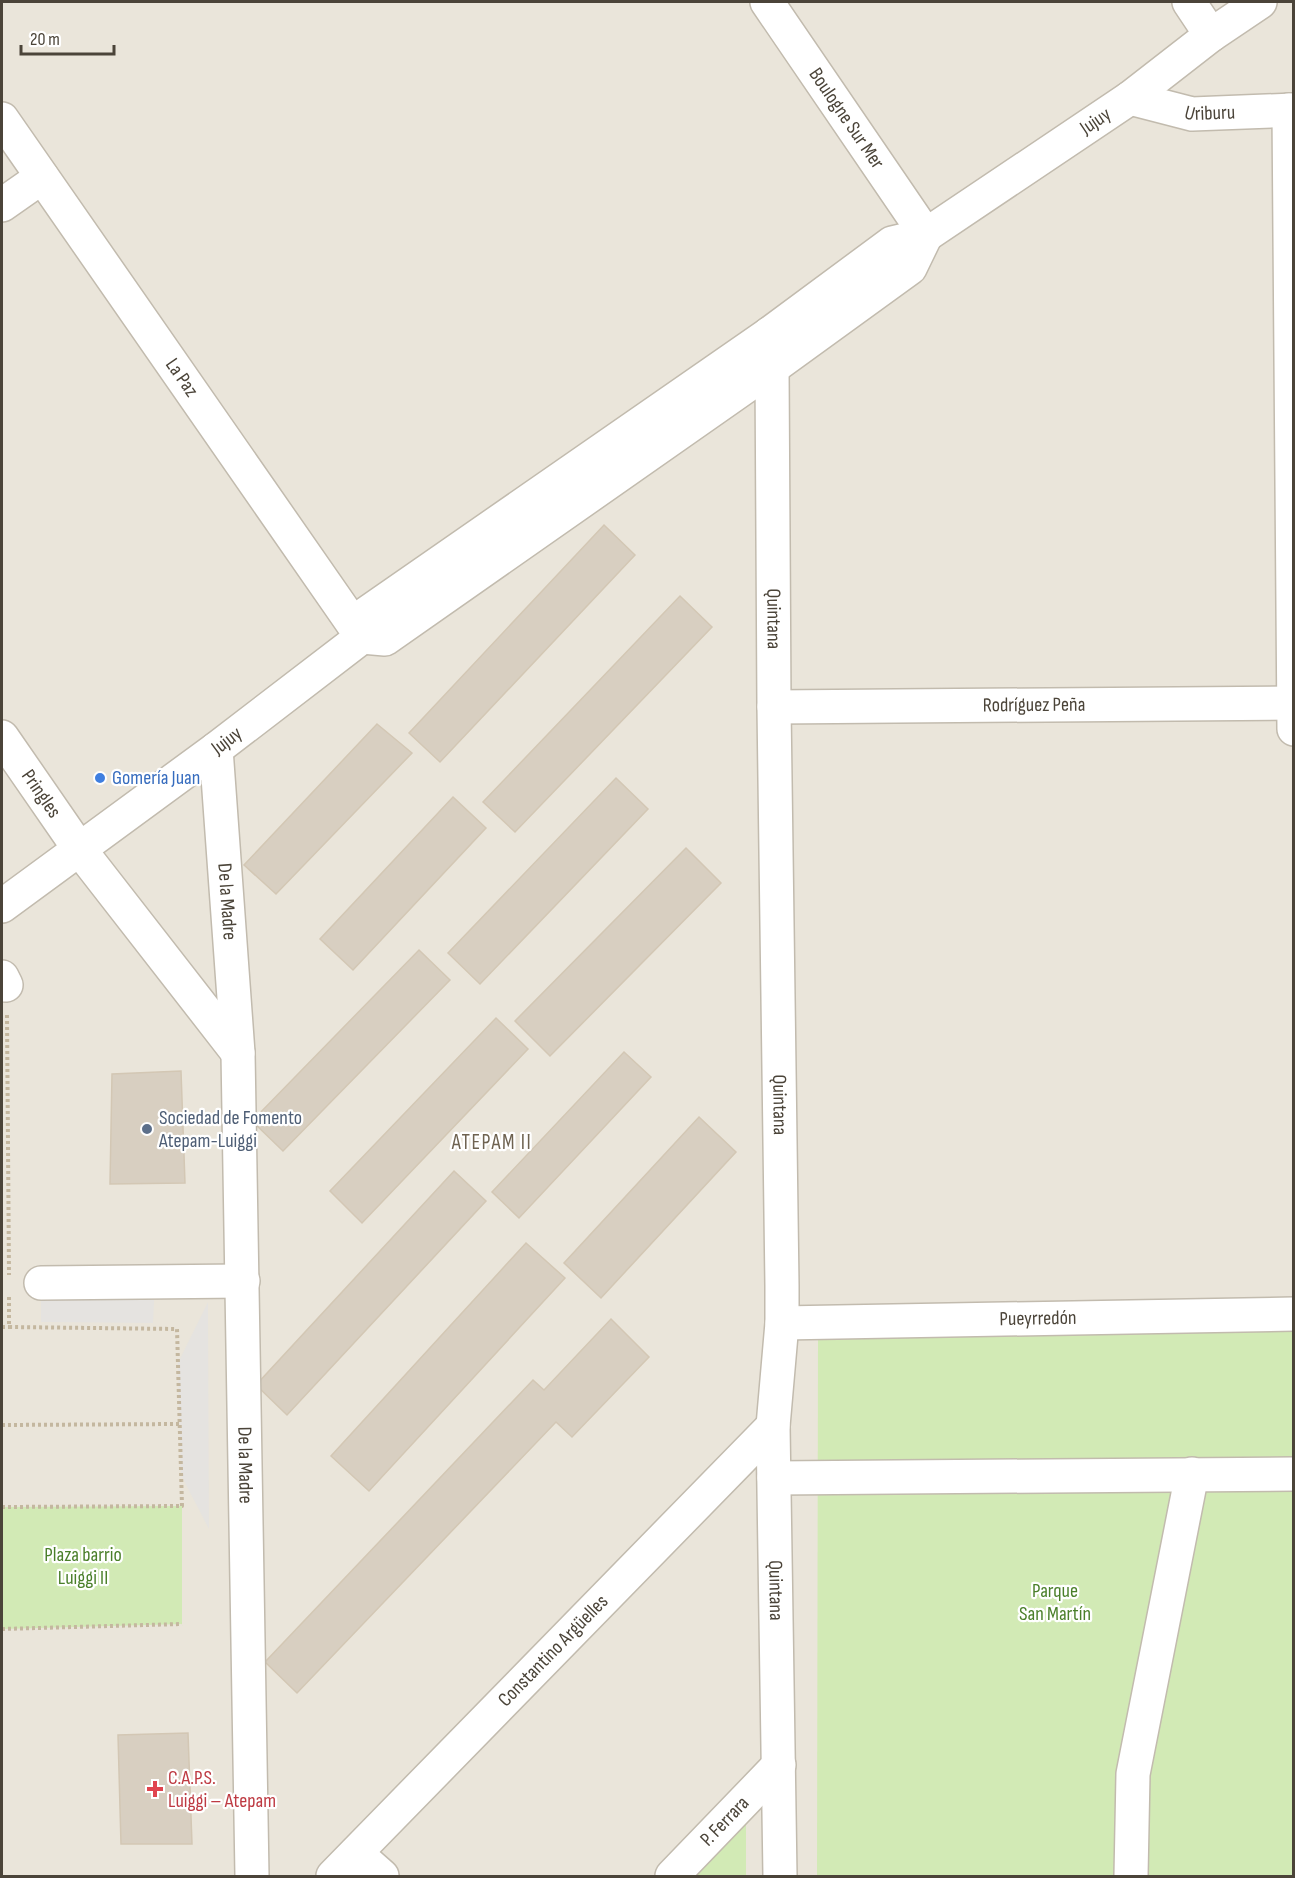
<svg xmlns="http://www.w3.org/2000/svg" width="1295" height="1878" font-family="'Sofia Sans Condensed',sans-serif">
<rect width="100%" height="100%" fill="#f6f3ec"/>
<rect fill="#eae5da" x="2" y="2" width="1291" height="1874"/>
<g fill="#d2eab5">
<path d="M1293,1329V1876H817L818,1335Z"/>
<path d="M182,1506V1624L2,1629V1507Z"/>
<path d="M746,1800V1876H672Z"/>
</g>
<g fill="#e5e3e0">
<path d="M155,1282L153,1323L41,1322V1283Z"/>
<path d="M208,1302L209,1529L181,1475L178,1363Z"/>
</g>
<g fill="#d8cfc1" stroke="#d3c7b4" stroke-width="1.5">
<path d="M604,525L635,555L440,762L409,733Z"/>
<path d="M680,596L712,627L515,832L483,802Z"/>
<path d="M377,724L412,753L276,894L244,865Z"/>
<path d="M616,778L648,809L480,984L448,953Z"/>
<path d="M453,797L486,828L353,970L320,939Z"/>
<path d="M686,848L721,883L550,1056L515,1021Z"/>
<path d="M419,950L450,980L283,1151L252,1121Z"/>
<path d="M496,1018L528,1049L362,1223L330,1191Z"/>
<path d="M624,1052L651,1077L519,1218L492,1192Z"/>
<path d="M181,1071L185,1183L110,1184L112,1074Z"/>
<path d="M699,1117L736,1152L601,1298L564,1263Z"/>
<path d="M454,1171L486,1201L287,1415L256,1385Z"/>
<path d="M526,1243L565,1278L369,1491L331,1456Z"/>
<path d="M611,1319L649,1357L572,1437L556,1422L297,1693L265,1662L533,1380L544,1390Z"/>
<path d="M188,1733L192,1844H121L118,1735Z"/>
</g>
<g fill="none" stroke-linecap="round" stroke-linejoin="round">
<defs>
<g id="minor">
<path id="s1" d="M767,2L926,235"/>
<path d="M1189,2L1211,35"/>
<path id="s2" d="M1130,98L1192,114L1294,110"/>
<path d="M1289,110L1294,729"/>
<path id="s3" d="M2,119L362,637"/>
<path d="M2,205L42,177"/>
<path id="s4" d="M769,334L772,368L774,707L782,1286V1323L773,1426L780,1876"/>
<path id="s5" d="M362,637L367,613L769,334L892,243L926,235L1130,98L1211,35L1260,2"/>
<path d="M362,637L385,639L772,368L910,268L926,235"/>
<path id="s6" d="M774,707L1294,703"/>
<path id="s7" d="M2,737L80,850L238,1053"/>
<path id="s8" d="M216,749L238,1053L252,1876"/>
<path id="s9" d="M2,906L216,749L362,637"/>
<path d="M2,977L6,985"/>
<path d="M41,1283L243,1281"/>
<path id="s10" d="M782,1323L1294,1314"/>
<path d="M774,1478L1294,1474"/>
<path d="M356,1853L382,1876"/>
<path id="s11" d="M333,1876L773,1426"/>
<path id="s12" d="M672,1876L779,1765"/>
<path d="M1131,1876L1133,1774L1192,1474"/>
</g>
</defs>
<use href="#minor" stroke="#c2bbae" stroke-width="36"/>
<g stroke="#c4b79f" stroke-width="4" stroke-dasharray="3 3" stroke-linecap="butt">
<path d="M7,1015L9,1275"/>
<path d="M2,1327H9"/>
<path d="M2,1425L180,1424"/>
<path d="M2,1507L182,1506L177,1329L9,1327V1294"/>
<path d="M2,1629L182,1624"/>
</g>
<use href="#minor" stroke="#fff" stroke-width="33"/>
</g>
<circle fill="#3f7fe0" stroke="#fff" stroke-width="2" cx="100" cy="778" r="6"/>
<circle fill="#5c6f8a" stroke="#fff" stroke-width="2" cx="147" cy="1129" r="6"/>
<path fill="#e0444e" stroke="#fff" stroke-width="2" d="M152 1780h6v6h6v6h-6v6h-6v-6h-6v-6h6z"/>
<g text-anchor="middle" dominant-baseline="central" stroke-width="4.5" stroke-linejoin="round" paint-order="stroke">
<g font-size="20" fill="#4b4439" stroke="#fff">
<text stroke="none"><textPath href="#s2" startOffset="82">Uriburu</textPath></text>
<text stroke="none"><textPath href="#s1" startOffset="141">Boulogne Sur Mer</textPath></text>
<text stroke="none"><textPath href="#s5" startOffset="906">Jujuy</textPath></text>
<text stroke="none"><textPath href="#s3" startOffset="315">La Paz</textPath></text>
<text stroke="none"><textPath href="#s4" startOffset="285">Quintana</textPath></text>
<text stroke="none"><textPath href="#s6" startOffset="260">Rodríguez Peña</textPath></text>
<text stroke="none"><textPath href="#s9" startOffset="279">Jujuy</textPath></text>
<text stroke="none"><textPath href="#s7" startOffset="69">Pringles</textPath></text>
<text stroke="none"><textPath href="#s8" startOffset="153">De la Madre</textPath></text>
<text stroke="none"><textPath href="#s4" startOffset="771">Quintana</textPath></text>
<text stroke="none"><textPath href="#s10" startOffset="256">Pueyrredón</textPath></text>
<text stroke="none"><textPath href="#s8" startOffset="717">De la Madre</textPath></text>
<text stroke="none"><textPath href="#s4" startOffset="1257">Quintana</textPath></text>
<text stroke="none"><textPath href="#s11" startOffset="315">Constantino Argüelles</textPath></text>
<text stroke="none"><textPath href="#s12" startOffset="76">P. Ferrara</textPath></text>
</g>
<g font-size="20" fill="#366cbe" stroke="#fff" text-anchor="start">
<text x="112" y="778">Gomería Juan</text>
</g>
<g font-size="20" fill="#4e5e75" stroke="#fff" text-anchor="start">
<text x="159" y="1118">Sociedad de Fomento<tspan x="159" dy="23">Atepam-Luiggi</tspan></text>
</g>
<g font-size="20" fill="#4a7f2a" stroke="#fff">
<text x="83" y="1555">Plaza barrio<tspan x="83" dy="23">Luiggi II</tspan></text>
<text x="1055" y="1591">Parque<tspan x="1055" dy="23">San Martín</tspan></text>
</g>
<g font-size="20" fill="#be3a42" stroke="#fff" text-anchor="start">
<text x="168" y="1778">C.A.P.S.<tspan x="168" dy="23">Luiggi – Atepam</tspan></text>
</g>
<g font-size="21" letter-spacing="1.5" fill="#6e6250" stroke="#fff">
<text x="492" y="1142">ATEPAM II</text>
</g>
</g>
<rect width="1295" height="1878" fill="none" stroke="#4b4439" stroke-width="6"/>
<path d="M21 45v9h93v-9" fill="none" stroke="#4b4439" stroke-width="3"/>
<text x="30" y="45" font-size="18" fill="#4b4439" stroke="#ffffff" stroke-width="4.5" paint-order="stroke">20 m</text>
</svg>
